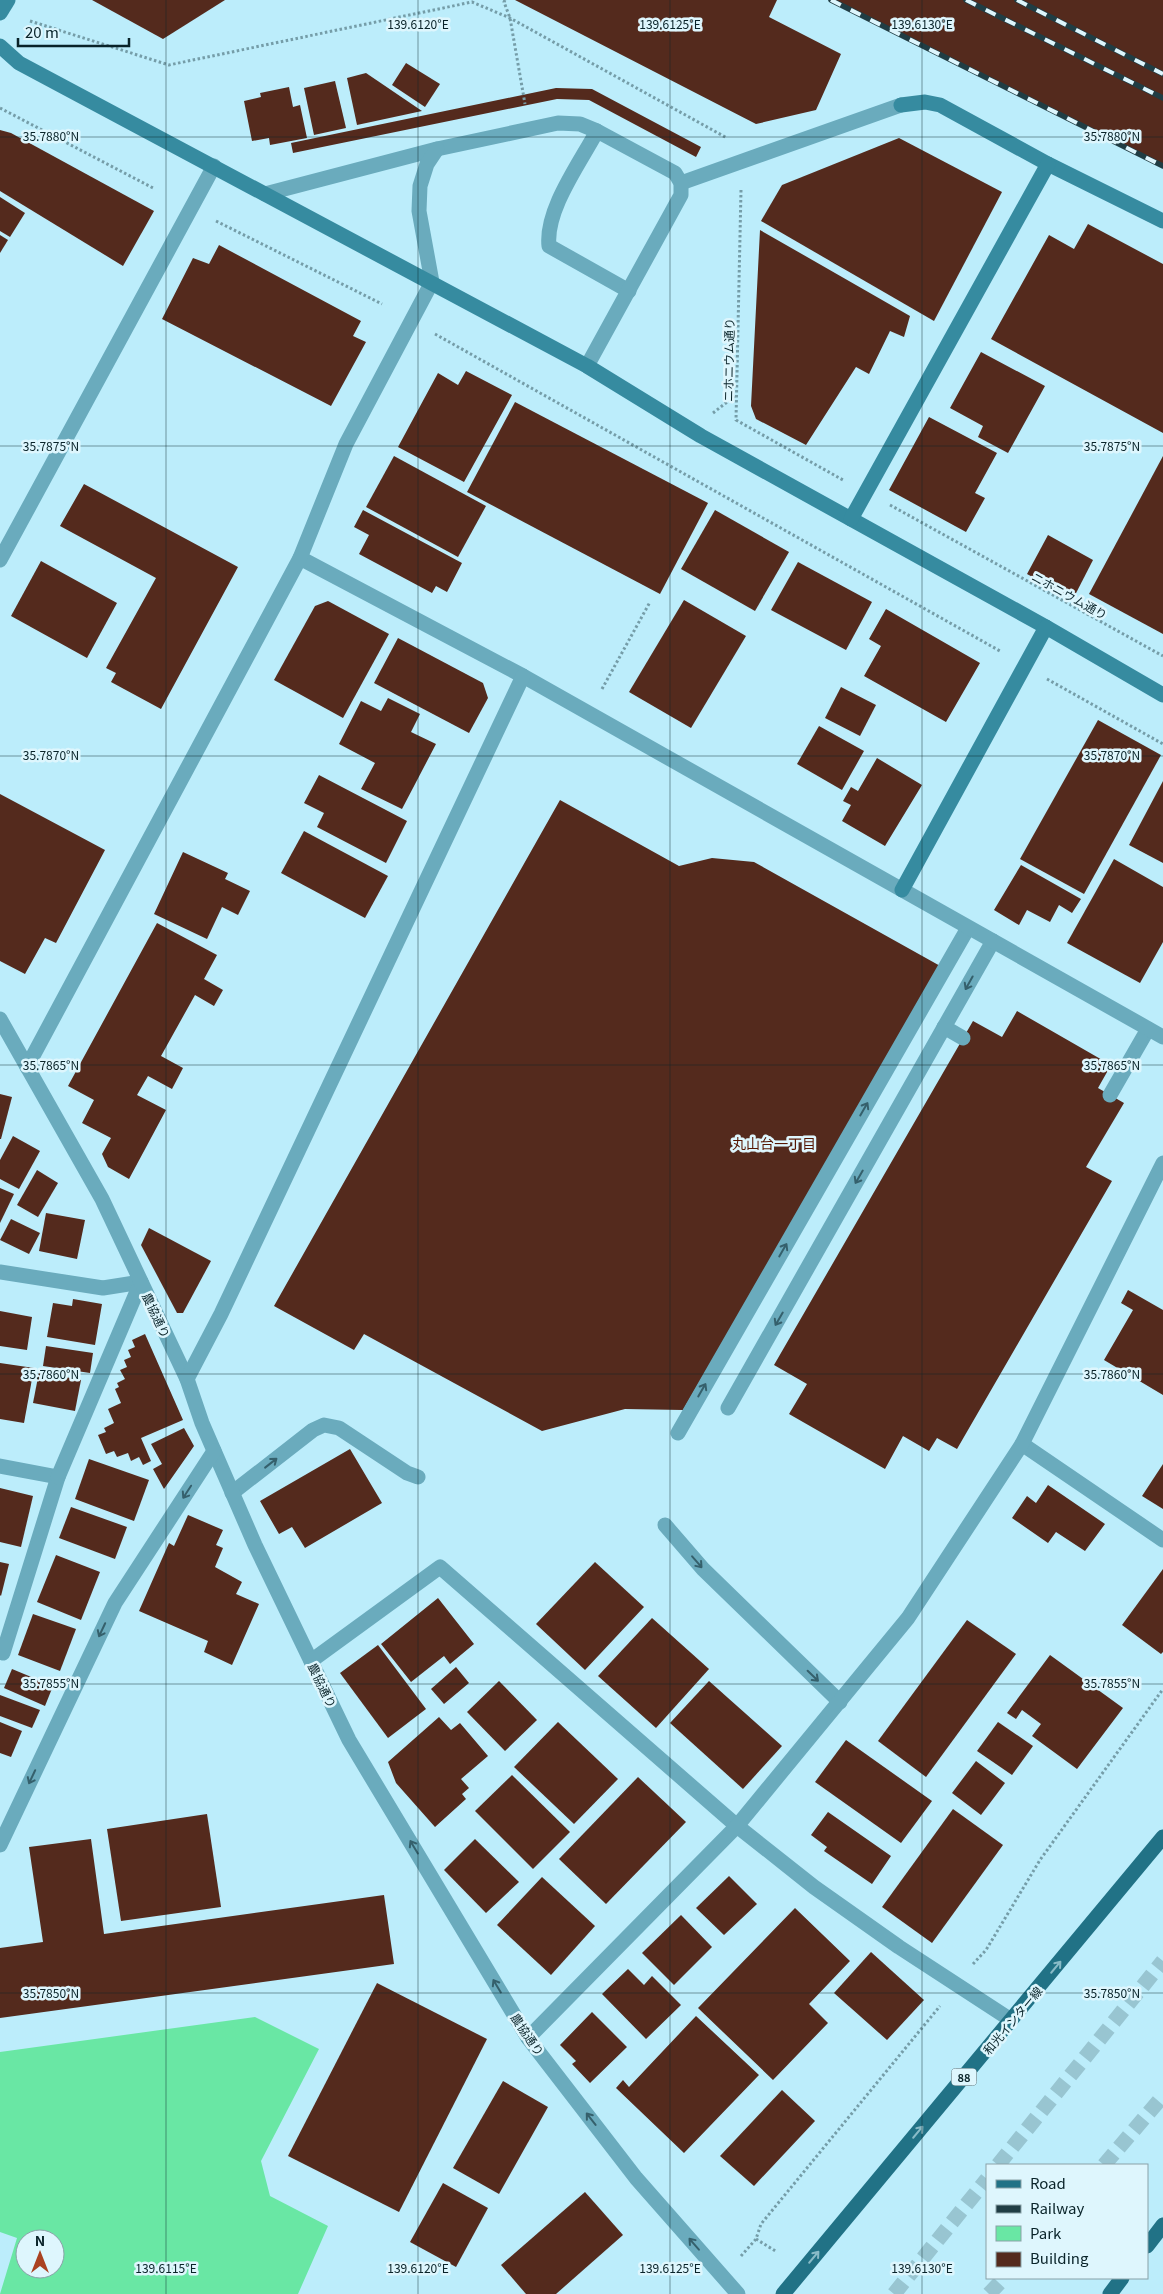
<svg xmlns="http://www.w3.org/2000/svg" width="1163" height="2294" font-family="Georgia,'Noto Sans JP',serif">
<rect width="100%" height="100%" fill="#bcedfb"/>
<path fill="#69e7a4" fill-rule="evenodd" d="M255,2017L319,2049L261,2161L270,2196L328,2226L298,2294H0L17,2238L0,2232V2052ZM25,2239H55V2269H25Z"/>
<g fill="#542a1d">
<path d="M92,0H225L163,39Z"/>
<path d="M515,0H777L769,17L841,54L816,110L756,124Z"/>
<path d="M833,0H1163V166Z"/>
<path d="M406,63L440,84L425,107L392,85Z"/>
<path d="M366,73L422,111L357,125L347,78Z"/>
<path d="M335,81L346,128L314,135L304,88Z"/>
<path d="M289,87L293,107L300,105L307,138L270,145L269,138L252,141L244,101L261,97L260,93Z"/>
<path d="M556,88L592,89L701,147L696,157L589,100L557,99L293,153L291,143Z"/>
<path d="M0,130L11,133L154,211L123,266L0,191Z"/>
<path d="M899,138L1002,192L934,321L761,221L782,185Z"/>
<path d="M0,197L25,213L10,237L0,231Z"/>
<path d="M1088,224L1163,264V433L991,339L1049,235L1074,249Z"/>
<path d="M760,230L910,316L904,337L890,331L869,374L856,367L806,445L756,419L751,406Z"/>
<path d="M0,235L8,240L0,253Z"/>
<path d="M219,245L361,321L353,336L366,342L331,406L162,319L193,258L209,264Z"/>
<path d="M981,352L1045,386L1008,453L978,437L983,426L950,408Z"/>
<path d="M466,371L512,395L464,482L398,447L438,373L458,385Z"/>
<path d="M515,402L708,503L660,594L467,492Z"/>
<path d="M929,417L997,453L975,493L985,498L966,532L889,490Z"/>
<path d="M394,456L486,506L458,557L366,507Z"/>
<path d="M1163,456V634L1089,594Z"/>
<path d="M84,484L238,567L161,709L111,682L116,673L106,668L156,578L60,526Z"/>
<path d="M363,510L462,563L447,592L436,586L432,593L359,554L369,535L354,527Z"/>
<path d="M715,510L789,552L755,611L681,569Z"/>
<path d="M1048,535L1093,560L1073,599L1027,574Z"/>
<path d="M41,561L117,603L87,658L11,616Z"/>
<path d="M798,562L872,602L846,650L771,610Z"/>
<path d="M684,600L746,636L691,728L629,692Z"/>
<path d="M328,601L389,634L343,718L274,680L315,606Z"/>
<path d="M886,609L980,663L946,722L864,676L881,646L869,639Z"/>
<path d="M398,638L483,683L488,698L469,733L374,683Z"/>
<path d="M841,687L876,705L860,736L825,718Z"/>
<path d="M388,698L420,714L411,732L436,744L402,809L361,789L375,763L339,744L361,701L381,711Z"/>
<path d="M1098,720L1161,755L1084,894L1020,859Z"/>
<path d="M819,726L864,751L842,790L797,764Z"/>
<path d="M877,758L922,785L885,846L842,821L851,805L843,801L851,787L858,791Z"/>
<path d="M319,775L407,821L386,863L317,827L324,813L304,803Z"/>
<path d="M1163,781V863L1129,845Z"/>
<path d="M0,794L105,850L56,943L45,938L25,974L0,961Z"/>
<path d="M560,800L679,866L712,858L754,862L942,967L683,1410L625,1409L542,1431L364,1334L354,1350L274,1306Z"/>
<path d="M304,831L388,876L365,918L281,873Z"/>
<path d="M183,852L228,873L225,879L250,891L238,915L222,907L207,939L154,914Z"/>
<path d="M1114,859L1163,887V942L1140,983L1067,943Z"/>
<path d="M1021,865L1081,899L1072,913L1059,905L1050,922L1027,910L1019,925L994,910Z"/>
<path d="M157,923L217,955L204,979L223,990L214,1006L195,995L161,1056L183,1068L172,1089L148,1076L137,1095L166,1110L129,1179L108,1167L102,1154L111,1138L82,1123L94,1100L68,1086Z"/>
<path d="M1017,1011L1111,1065L1098,1088L1124,1103L1086,1167L1112,1181L957,1449L937,1438L929,1451L903,1436L885,1469L789,1414L807,1384L774,1365L973,1021L1002,1037Z"/>
<path d="M0,1094L12,1097L1,1139H0Z"/>
<path d="M13,1136L40,1151L19,1189L0,1179V1160Z"/>
<path d="M37,1170L58,1183L38,1217L17,1205Z"/>
<path d="M0,1188L14,1194L0,1223Z"/>
<path d="M46,1213L85,1220L77,1259L39,1251Z"/>
<path d="M11,1219L40,1233L29,1254L0,1240Z"/>
<path d="M149,1228L211,1261L183,1313H177L141,1245Z"/>
<path d="M1128,1290L1163,1310V1395L1104,1360L1133,1310L1121,1303Z"/>
<path d="M73,1299L102,1304L95,1345L47,1337L53,1303L72,1306Z"/>
<path d="M0,1311L32,1317L27,1350L0,1346Z"/>
<path d="M145,1334L183,1420L141,1438L151,1461L143,1465L139,1457L131,1461L128,1453L117,1457L114,1451L106,1454L98,1435L106,1432L104,1428L114,1423L108,1409L121,1403L115,1389L119,1387L117,1383L125,1379L120,1370L127,1367L124,1360L131,1357L128,1350L135,1347L132,1340Z"/>
<path d="M46,1346L93,1353L90,1373L43,1366Z"/>
<path d="M0,1363L34,1368L24,1423L0,1419Z"/>
<path d="M39,1372L81,1380L75,1411L33,1403Z"/>
<path d="M184,1428L194,1446L164,1489L153,1469L162,1464L151,1444Z"/>
<path d="M350,1449L382,1503L305,1548L292,1527L279,1534L260,1501Z"/>
<path d="M89,1459L149,1480L134,1521L75,1499Z"/>
<path d="M1163,1464V1509L1142,1496Z"/>
<path d="M1048,1485L1105,1524L1085,1551L1056,1532L1048,1543L1012,1518L1027,1496L1036,1503Z"/>
<path d="M0,1488L33,1496L21,1547L0,1542Z"/>
<path d="M71,1507L127,1527L115,1559L59,1538Z"/>
<path d="M188,1515L223,1530L216,1545L223,1548L215,1567L242,1582L236,1594L259,1604L232,1665L204,1652L208,1641L139,1611L169,1543L174,1546Z"/>
<path d="M56,1555L100,1572L81,1620L37,1602Z"/>
<path d="M0,1562L9,1564L1,1596L0,1595Z"/>
<path d="M595,1562L644,1607L585,1670L536,1624Z"/>
<path d="M1163,1569V1652L1161,1654L1122,1625Z"/>
<path d="M438,1598L474,1644L450,1664L444,1656L411,1682L381,1644Z"/>
<path d="M33,1614L76,1629L60,1671L18,1655Z"/>
<path d="M652,1618L709,1669L656,1728L598,1676Z"/>
<path d="M967,1620L1016,1654L926,1777L878,1741Z"/>
<path d="M378,1645L426,1709L388,1738L340,1673Z"/>
<path d="M1050,1655L1123,1708L1077,1769L1032,1736L1041,1724L1022,1710L1016,1719L1007,1713Z"/>
<path d="M456,1667L469,1683L444,1704L431,1689Z"/>
<path d="M12,1669L53,1686L45,1706L4,1688Z"/>
<path d="M499,1681L537,1720L505,1751L467,1712Z"/>
<path d="M709,1681L782,1746L743,1789L670,1723Z"/>
<path d="M0,1695L40,1710L32,1728L0,1716Z"/>
<path d="M439,1717L451,1730L460,1723L488,1756L461,1779L469,1788L462,1794L466,1799L435,1827L396,1783L388,1762Z"/>
<path d="M0,1722L22,1731L11,1757L0,1753Z"/>
<path d="M558,1722L618,1779L574,1824L514,1767Z"/>
<path d="M998,1722L1033,1746L1012,1775L977,1751Z"/>
<path d="M846,1740L932,1801L901,1843L815,1782Z"/>
<path d="M976,1761L1005,1783L981,1815L952,1793Z"/>
<path d="M512,1775L570,1832L533,1869L475,1811Z"/>
<path d="M638,1777L686,1822L606,1904L559,1859Z"/>
<path d="M953,1809L1003,1845L932,1943L882,1907Z"/>
<path d="M828,1812L891,1856L872,1884L824,1851L827,1847L811,1835Z"/>
<path d="M207,1814L221,1907L121,1921L107,1829Z"/>
<path d="M91,1839L104,1934L384,1895L394,1964L0,2018V1948L43,1942L29,1847Z"/>
<path d="M475,1839L519,1882L486,1913L444,1870Z"/>
<path d="M729,1876L757,1904L724,1935L696,1908Z"/>
<path d="M542,1877L595,1926L551,1975L497,1925Z"/>
<path d="M795,1908L850,1961L809,2004L828,2023L773,2080L698,2008Z"/>
<path d="M681,1915L712,1947L674,1985L642,1953Z"/>
<path d="M871,1952L924,2000L887,2040L834,1993Z"/>
<path d="M628,1969L644,1985L652,1976L681,2005L646,2039L602,1994Z"/>
<path d="M377,1983L487,2039L399,2212L288,2156Z"/>
<path d="M592,2012L627,2047L590,2083L572,2064L576,2061L560,2045Z"/>
<path d="M696,2016L759,2075L684,2153L616,2088L623,2080L629,2087Z"/>
<path d="M503,2081L548,2107L499,2194L453,2168Z"/>
<path d="M782,2090L815,2121L754,2186L720,2156Z"/>
<path d="M443,2183L488,2208L456,2267L410,2242Z"/>
<path d="M585,2192L623,2235L556,2294H526L501,2265Z"/>
</g>
<g fill="none" stroke-linecap="round" stroke-linejoin="round">
<g stroke="#98c5d1" stroke-width="15" stroke-dasharray="15 8" stroke-linecap="butt">
<path d="M998,2165L1163,1961"/>
<path d="M1104,2165L1163,2096"/>
<path d="M894,2294L987,2179"/>
<path d="M989,2294L1004,2278"/>
</g>
<g stroke="#759da8" stroke-width="3" stroke-dasharray="2.5 2.5" stroke-linecap="butt">
<path d="M505,0L504,2L510,18L525,104"/>
<path d="M30,21L169,65L472,2L510,18L727,138"/>
<path d="M0,108L155,189"/>
<path d="M741,190L736,420L843,480"/>
<path d="M216,221L382,304"/>
<path d="M435,334L1000,651"/>
<path d="M713,413L736,395"/>
<path d="M890,505L1163,656"/>
<path d="M1047,679L1163,744"/>
<path d="M602,689L650,602"/>
<path d="M973,1964L986,1950L1040,1860L1163,1689"/>
<path d="M756,2239L777,2252"/>
<path d="M741,2256L756,2239L761,2224L940,2006"/>
</g>
<g stroke="#6aabbd" stroke-width="15">
<path d="M597,131C580,163 545,210 549,246L629,291"/>
<path d="M944,1027L963,1038"/>
<path d="M1110,1095L1148,1029"/>
<path d="M0,1272L103,1288L141,1282"/>
<path d="M728,1408L993,941"/>
<path d="M678,1433L968,928"/>
<path d="M0,1466L58,1477L3,1653L0,1652"/>
<path d="M58,1477L141,1282"/>
<path d="M232,1493L313,1430L324,1425L339,1428L407,1473L418,1477"/>
<path d="M665,1525L703,1569L840,1702"/>
</g>
<g stroke="#6aabbd" stroke-width="15">
<path d="M681,183L901,105"/>
<path d="M265,194L437,149L558,123L580,124L597,131L675,173L681,183V195L587,366"/>
<path d="M300,558L523,676L1163,1037"/>
<path d="M0,560L214,166"/>
<path d="M0,1019L102,1199L187,1379L202,1423L255,1545L349,1740L528,2038L636,2178L738,2294"/>
<path d="M27,1067L300,558L346,444L432,282L419,211L420,186L427,164L437,149"/>
<path d="M187,1379L221,1314L523,676"/>
<path d="M1022,1444L1163,1540"/>
<path d="M311,1661L440,1567L737,1826L814,1887L899,1947L1011,2020"/>
<path d="M0,1845L115,1603L214,1451"/>
<path d="M528,2038L737,1826L908,1618L1022,1444L1163,1163"/>
</g>
<g stroke="#368ba0" stroke-width="15">
<path d="M0,13L8,0"/>
<path d="M0,46L19,63L587,366L701,436L1046,627L1163,695"/>
<path d="M901,105L925,102L940,105L1048,164L1163,221"/>
<path d="M851,519L1048,164"/>
<path d="M902,890L1046,627"/>
</g>
<g stroke="#217286" stroke-width="15">
<path d="M1147,2246L1163,2225"/>
<path d="M783,2294L1163,1837"/>
<path d="M1110,2294L1122,2278"/>
</g>
<defs>
<g id="rail">
<path d="M831,0L1163,166"/>
<path d="M966,0L1163,98"/>
<path d="M1017,0L1163,74"/>
</g>
</defs>
<use href="#rail" stroke="#203d44" stroke-width="5.5"/>
<use href="#rail" stroke="#def6fd" stroke-width="4" stroke-dasharray="11" stroke-linecap="butt"/>
</g>
<defs><path id="oneway-shaft" d="M-6 0H5M1.5-3L5.5 0L1.5 3" fill="none" stroke-width="1.6" stroke-linecap="round" stroke-linejoin="round" transform="scale(1.25)"/></defs>
<g stroke="#35606c">
<use href="#oneway-shaft" transform="translate(969 983) rotate(119)"/>
<use href="#oneway-shaft" transform="translate(864 1109) rotate(-60)"/>
<use href="#oneway-shaft" transform="translate(859 1177) rotate(120)"/>
<use href="#oneway-shaft" transform="translate(783 1250) rotate(-60)"/>
<use href="#oneway-shaft" transform="translate(779 1319) rotate(120)"/>
<use href="#oneway-shaft" transform="translate(702 1390) rotate(-60)"/>
<use href="#oneway-shaft" transform="translate(271 1463) rotate(-38)"/>
<use href="#oneway-shaft" transform="translate(187 1492) rotate(123)"/>
<use href="#oneway-shaft" transform="translate(697 1562) rotate(49)"/>
<use href="#oneway-shaft" transform="translate(102 1630) rotate(115)"/>
<use href="#oneway-shaft" transform="translate(813 1676) rotate(44)"/>
<use href="#oneway-shaft" transform="translate(32 1777) rotate(115)"/>
<use href="#oneway-shaft" transform="translate(414 1847) rotate(-121)"/>
<use href="#oneway-shaft" transform="translate(497 1986) rotate(-121)"/>
<use href="#oneway-shaft" transform="translate(591 2119) rotate(-128)"/>
<use href="#oneway-shaft" transform="translate(694 2244) rotate(-131)"/>
</g>
<g stroke="#89bbc7">
<use href="#oneway-shaft" transform="translate(1056 1967) rotate(-50)"/>
<use href="#oneway-shaft" transform="translate(918 2132) rotate(-50)"/>
<use href="#oneway-shaft" transform="translate(814 2257) rotate(-50)"/>
</g>
<path fill="none" stroke="#092329" stroke-width="1" stroke-opacity="0.45" d="M166,0V2294M418,0V2294M670,0V2294M922,0V2294M0,137H1163M0,446H1163M0,756H1163M0,1065H1163M0,1374H1163M0,1684H1163M0,1993H1163"/>
<g text-anchor="middle" dominant-baseline="central" stroke-width="5" stroke-linejoin="round" paint-order="stroke">
<rect fill="#def6fd" stroke="#496269" stroke-width="1" x="951.5" y="2068.5" width="25" height="17" rx="4"/>
<g font-size="11" font-weight="bold" fill="#092329">
<text x="964" y="2077">88</text>
</g>
<g font-size="12" fill="#092329" stroke="#def6fd">
<text transform="translate(728 360) rotate(-89)">ニホニウム通り</text>
<text transform="translate(1070 595) rotate(29)">ニホニウム通り</text>
<text transform="translate(157 1315) rotate(65)">農協通り</text>
<text transform="translate(323 1685) rotate(64)">農協通り</text>
<text transform="translate(1012 2020) rotate(-50)">和光インター線</text>
<text transform="translate(528 2034) rotate(56)">農協通り</text>
</g>
<g font-size="14" fill="#561501" stroke="#def6fd">
<text x="774" y="1143">丸山台一丁目</text>
</g>
</g>
<g font-size="12" text-anchor="middle" fill="#092329" stroke="#def6fd" stroke-width="5" stroke-linejoin="round" paint-order="stroke">
<text x="418" y="29">139.6120°E</text>
<text x="670" y="29">139.6125°E</text>
<text x="922" y="29">139.6130°E</text>
<text x="51" y="141">35.7880°N</text>
<text x="1112" y="141">35.7880°N</text>
<text x="51" y="451">35.7875°N</text>
<text x="1112" y="451">35.7875°N</text>
<text x="51" y="760">35.7870°N</text>
<text x="1112" y="760">35.7870°N</text>
<text x="51" y="1070">35.7865°N</text>
<text x="1112" y="1070">35.7865°N</text>
<text x="51" y="1379">35.7860°N</text>
<text x="1112" y="1379">35.7860°N</text>
<text x="51" y="1688">35.7855°N</text>
<text x="1112" y="1688">35.7855°N</text>
<text x="51" y="1998">35.7850°N</text>
<text x="1112" y="1998">35.7850°N</text>
<text x="166" y="2273">139.6115°E</text>
<text x="418" y="2273">139.6120°E</text>
<text x="670" y="2273">139.6125°E</text>
<text x="922" y="2273">139.6130°E</text>
</g>
<rect x="986" y="2164" width="162" height="115" fill="#def6fd" stroke="#89a2a8"/>
<rect x="996" y="2180" width="25" height="8" fill="#217286" stroke="#89a2a8"/>
<text x="1030" y="2189" font-size="15" fill="#092329">Road</text>
<rect x="996" y="2205" width="25" height="8" fill="#203d44" stroke="#89a2a8"/>
<text x="1030" y="2214" font-size="15" fill="#092329">Railway</text>
<rect x="996" y="2226" width="25" height="15" fill="#69e7a4" stroke="#89a2a8"/>
<text x="1030" y="2239" font-size="15" fill="#092329">Park</text>
<rect x="996" y="2252" width="25" height="15" fill="#542a1d" stroke="#89a2a8"/>
<text x="1030" y="2264" font-size="15" fill="#092329">Building</text>
<g transform="translate(40 2254)"><circle r="24" fill="#def6fd" stroke="#89a2a8"/>
<path d="M0-4L9 19L0 12L-9 19Z" fill="#aa4221"/>
<text y="-8" font-size="14" font-weight="bold" text-anchor="middle" fill="#092329">N</text>
</g>
<path d="M18 38v8h111v-8" fill="none" stroke="#092329" stroke-width="2.5"/>
<text x="25" y="38" font-size="15" fill="#092329" stroke="#def6fd" stroke-width="4" paint-order="stroke">20 m</text>
</svg>
